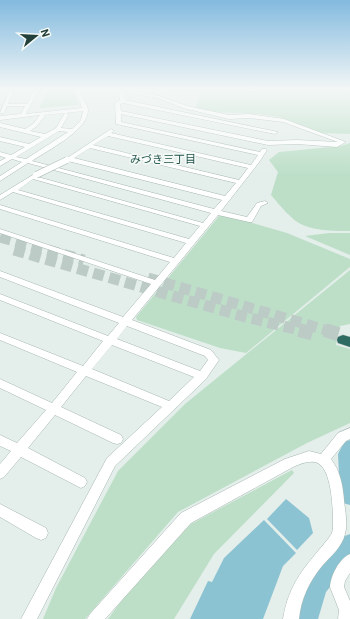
<svg xmlns="http://www.w3.org/2000/svg" width="350" height="619" font-family="Barlow,'Noto Sans JP',sans-serif">
<rect width="100%" height="100%" fill="#e4eeea"/>
<g fill="#bddfc8">
<path d="M49,89H72L79,105L39,108Z"/>
<path d="M163,89H350V134L319,133L279,117L260,114L214,112L195,108L202,92H163Z"/>
<path d="M350,143V231C336,231 316,231 303,225C292,221 279,204 271,195L278,172L269,160L279,152L341,146Z"/>
<path d="M225,215L287,233L350,259V267L246,353L220,348L137,320L136,317L219,216Z"/>
<path d="M329,233H350V255L305,236Z"/>
<path d="M350,270V324L340,326L336,345L350,349V423L307,443L178,512L85,619H43L56,588L118,471L185,404Z"/>
<path d="M292,470L294,473L214,554L174,619H108L138,578L189,525Z"/>
</g>
<g fill="#8cc3d2">
<path d="M286,499L309,518L313,533L297,550L267,519Z"/>
<path d="M264,520L296,553L283,566L263,619H190L208,581L212,582L224,558Z"/>
</g>
<g fill="none" stroke-linecap="round" stroke-linejoin="round">
<g fill="#8cc3d2" fill-rule="evenodd">
<path d="M350,440V505L343,503L340,496L338,454L344,442Z"/>
<path d="M350,534V562L326,592L318,619H294L309,578L342,537Z"/>
</g>
<g stroke="#bdcbc7" stroke-width="11" stroke-dasharray="11 5.5" stroke-linecap="butt">
<path d="M0,237L84,260"/>
<path d="M14,250L242,316L303,331"/>
<path d="M148,278L329,331"/>
</g>
<g stroke="#bdcbc7" stroke-width="14" stroke-dasharray="14 7" stroke-linecap="butt">
<path d="M299,330L314,334"/>
<path d="M325,330L344,336"/>
</g>
<defs>
<g id="minor">
<path d="M10,89H14L8,104H27L35,89H39L26,114L82,108L75,89H79C81,94 89,108 88,111C87,131 48,150 32,161L214,209L222,200L64,160L111,129L114,131L111,133L251,165L258,155L116,124L115,103L120,100L119,89L159,96L187,106L229,115L249,114L284,119L346,142L337,147L297,144L268,145L121,114V122L260,152L262,149H266L267,150L260,161L221,211L247,217L257,203L265,201L268,203L261,206L252,222H249L218,215L132,320L211,350L219,360L206,379L115,466L37,619H21L107,458L162,407L86,376L61,407L121,435L123,439L121,443L117,444L113,443L55,415L28,448L85,478L87,482L85,486L81,488L77,486L21,457L4,477L0,479V464L11,451L0,446V435L17,443L46,410L0,388V379L52,403L77,372L0,340V333L83,366L103,341L0,300V294L108,336L119,323L0,277V271L123,317L151,284L0,233V229L155,280L170,262L0,209V205L174,258L186,243L13,192L0,200V195L36,173L39,175L38,177L203,223L211,213L28,163L0,181V176L22,162L12,159L0,166V161L6,158L0,156V152L11,155L25,147L0,141V137L29,144L41,137L0,127V123L25,129L33,124L40,115L0,120V116L21,114L25,106H7L4,113H0ZM124,92L158,98L183,108L229,119L249,118L283,122L338,142L297,140L268,141L121,111L120,104L123,103L275,134L278,132L125,100ZM83,111L81,120L72,129L61,128L69,114L66,113ZM65,113L56,128L45,134L30,131L37,126L45,116L44,115ZM59,131L68,132L26,159L16,157ZM108,136L248,168L239,180L93,145ZM90,148L236,183L225,196L74,158ZM33,179L200,226L189,239L18,190ZM127,326L205,356L208,360L200,371L117,339ZM112,345L194,377L169,401L92,369Z"/>
<path d="M350,428V439L346,441L331,459C340,471 343,485 344,500C345,511 348,523 345,534C342,547 331,556 322,566C309,582 301,599 299,619H283C289,582 306,566 328,539L332,533L333,528C333,513 333,466 315,462C307,461 300,464 293,467L191,523L105,619H87L90,614L181,513L285,459L309,451L321,454L338,433Z"/>
<path d="M0,504L46,528L48,533L46,538L41,540L36,538L0,517Z"/>
<path d="M350,554V573L345,581L344,587L350,601V619H338L339,610L330,587C331,575 339,559 350,554Z"/>
</g>
<path id="highway" d="M343,335L350,337V347L338,343L337,340L338,337Z"/>
</defs>
<use href="#minor" stroke="#a6b6b1" stroke-width="1"/>
<use href="#highway" stroke="#c1c9c8" stroke-width="1"/>
<use href="#minor" fill="#fff" fill-rule="evenodd"/>
<use href="#highway" fill="#2e6c63" fill-rule="evenodd"/>
<defs>
<path id="minor-bridge" d="M36,175L67,160"/>
</defs>
<use href="#minor-bridge" stroke="#a6b6b1" stroke-width="7" stroke-linecap="butt"/>
<use href="#minor-bridge" stroke="#fff" stroke-width="6"/>
</g>
<linearGradient id="sky" x2="0" y2="1"><stop stop-color="#83badf"/><stop offset="0.51" stop-color="#f3f7f6"/><stop offset="1" stop-color="#f3f7f6" stop-opacity="0"/></linearGradient>
<rect width="350" height="175" fill="url(#sky)"/>
<g text-anchor="middle" dominant-baseline="central" stroke-width="3" stroke-linejoin="round" paint-order="stroke">
<g font-size="11" fill="#1e5249" stroke="#f5faf7">
<text x="163" y="158">みづき三丁目</text>
</g>
</g>
<g transform="translate(36 36) rotate(72)" stroke="#f5faf7" stroke-width="3" paint-order="stroke">
<path d="M0-3L7 15L0 10L-7 15Z" fill="#233f39"/>
<text y="-6" font-size="11" font-weight="bold" text-anchor="middle" fill="#233f39">N</text>
</g>
</svg>
